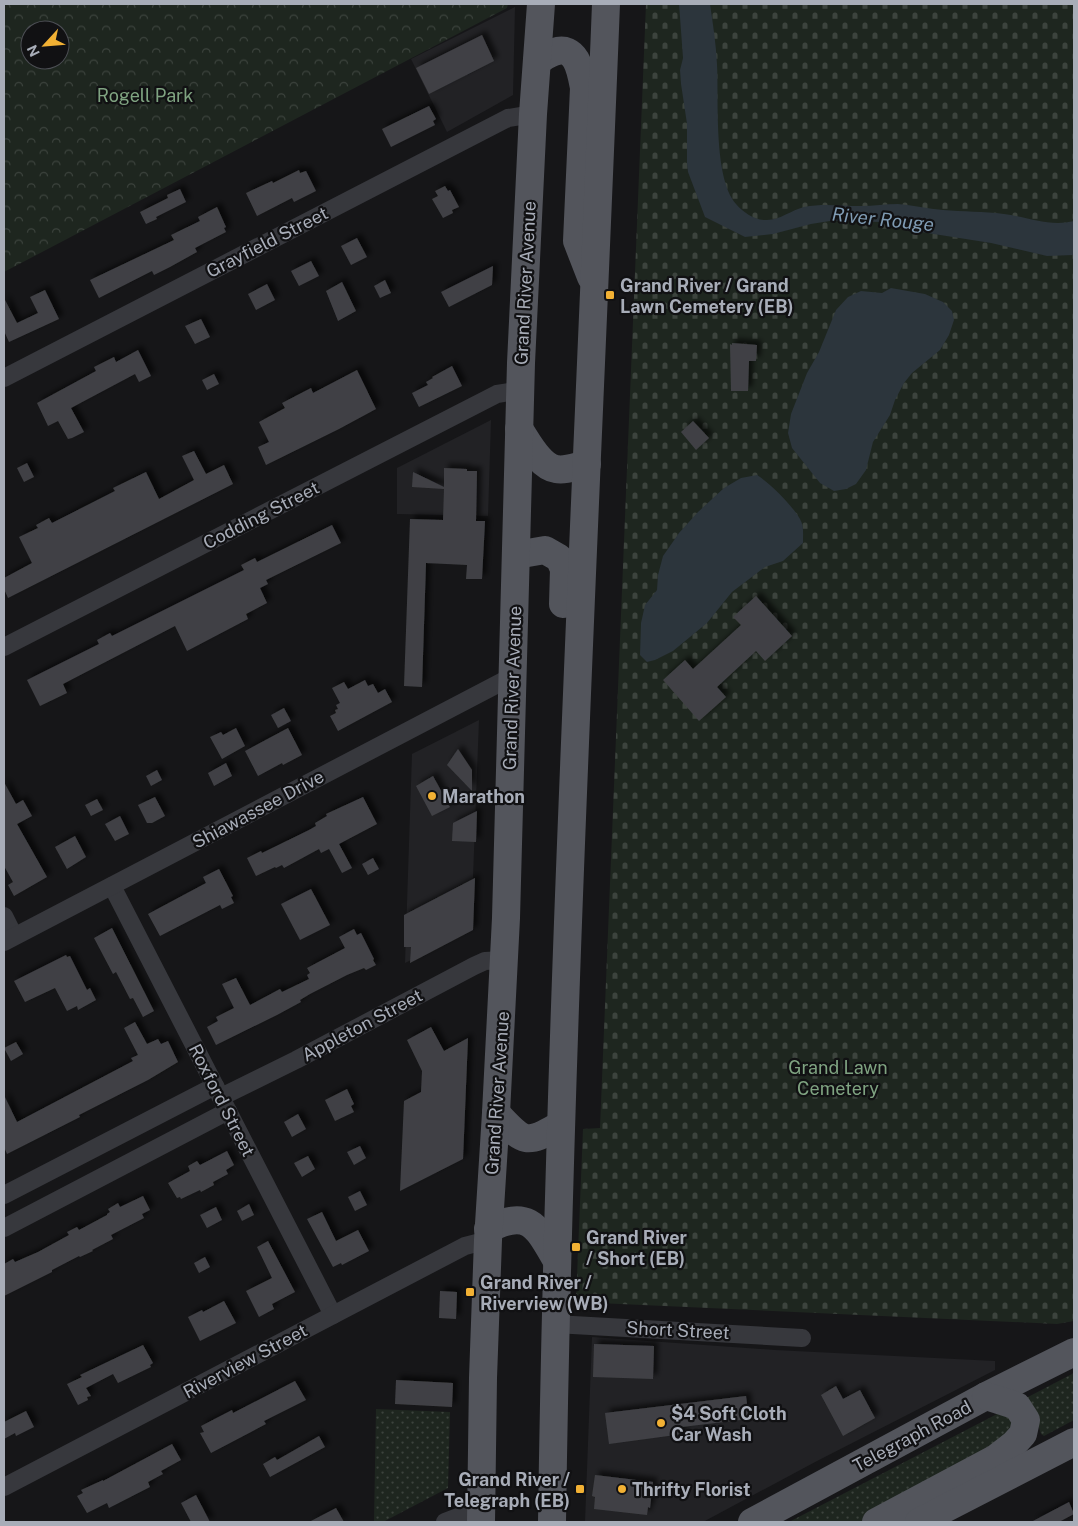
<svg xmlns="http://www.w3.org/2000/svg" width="1078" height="1526" font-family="'Public Sans',sans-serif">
<defs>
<pattern id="grass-dots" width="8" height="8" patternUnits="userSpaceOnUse" patternTransform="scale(1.25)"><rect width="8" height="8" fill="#1e261f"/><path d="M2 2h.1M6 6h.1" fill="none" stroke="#3c433d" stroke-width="1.8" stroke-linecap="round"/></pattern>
<pattern id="forest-crowns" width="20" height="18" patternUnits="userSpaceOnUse" patternTransform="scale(1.25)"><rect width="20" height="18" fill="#1e261f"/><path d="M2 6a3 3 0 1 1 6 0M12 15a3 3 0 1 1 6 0" fill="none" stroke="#3c433d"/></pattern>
<pattern id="cemetery-stones" width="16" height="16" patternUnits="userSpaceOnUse" patternTransform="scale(1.25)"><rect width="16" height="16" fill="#1e261f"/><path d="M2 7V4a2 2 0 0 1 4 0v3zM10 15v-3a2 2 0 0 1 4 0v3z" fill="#3c433d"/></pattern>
<filter id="shadow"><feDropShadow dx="4.5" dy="-4.5" stdDeviation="2.5" flood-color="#0009"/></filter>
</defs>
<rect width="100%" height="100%" fill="#161618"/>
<g fill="#222225">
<path d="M515,7L513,95L447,132L411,59Z"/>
<path d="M491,420L488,516L397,514V468Z"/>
<path d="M479,720L471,930L405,963L412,754Z"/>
<path d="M592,1337L775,1350L995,1361V1370L817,1461L703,1522H585Z"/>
</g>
<g fill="url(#grass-dots)">
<path d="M1074,1373V1420L1044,1436L1041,1434L1035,1414L1026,1398Z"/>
<path d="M376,1409L450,1412L448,1488L383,1522H374Z"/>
<path d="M997,1414L1009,1416L1015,1431L866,1522H789Z"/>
</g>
<path fill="url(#forest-crowns)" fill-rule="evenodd" d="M4,4H508L507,8L4,272ZM30,30H60V60H30Z"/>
<path fill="url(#cemetery-stones)" d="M646,4H1074V1321L1057,1324L576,1302L583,1129L600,1128Z"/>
<g fill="#2c353c">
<path d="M679,4H710C713,24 716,44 717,64C719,99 713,177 736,204C743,212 754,220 765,220C779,221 791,210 804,207C823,203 841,206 861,206C873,206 886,204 898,204C913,205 928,209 943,210C963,212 984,211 1004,214C1027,217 1050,227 1074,221V255L1047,256L991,243L902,229L879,222L852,221H830L811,224L773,234L745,237L705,217L688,172L687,163V124L681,84L680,70L683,58Z"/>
<path d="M891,288L925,294L943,302L952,311L954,320L949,335L940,350L912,373L904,383L895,400L890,415L873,442L866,470L856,484L846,489L834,491L820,483L792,448L788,433L791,414L807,373L819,352L836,310L848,297L861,291L882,293Z"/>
<path d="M757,475C771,484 791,504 800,519C804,526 803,534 803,543L783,561L765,567L732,592L707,623L673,651L655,660L647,662L640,655L641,623L645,605L657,590L658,575L663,556L679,533L698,512L724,488L741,478Z"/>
</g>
<g fill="#404145" filter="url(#shadow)">
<path d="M482,35L494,61L429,94L416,68Z"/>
<path d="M429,106L436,119L433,121L435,125L391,147L382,129Z"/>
<path d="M299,170L300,173L306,171L316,191L294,202L292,198L257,216L246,193L272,181L273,183Z"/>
<path d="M445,186L448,191L450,190L459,207L452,210L453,213L443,218L432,199L438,196L435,191Z"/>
<path d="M180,189L186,202L156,217L157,219L146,224L140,212L168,198L167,195Z"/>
<path d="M217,207L226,227L224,228L226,232L195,248L197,252L170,267L154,275L152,271L99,298L90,280L174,240L171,235L200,221L198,217Z"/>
<path d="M357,238L367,257L351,265L341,246Z"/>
<path d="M311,261L319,276L299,286L291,271Z"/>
<path d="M493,266L492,285L449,307L441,292Z"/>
<path d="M385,280L391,293L380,298L374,286Z"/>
<path d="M342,282L356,311L338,321L326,291Z"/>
<path d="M267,284L275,300L256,310L248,294Z"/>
<path d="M45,290L59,319L9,342L4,331V298L17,323L38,313L30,297Z"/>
<path d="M201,319L210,337L195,344L185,326Z"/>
<path d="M732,343L757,345L756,361H749L748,391H731L730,344L732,345Z"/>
<path d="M138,350L151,376L139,382L135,374L71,408L84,432L72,438L68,439L58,421L48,426L37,403L96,371L94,367L114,357L116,362Z"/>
<path d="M452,366L462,386L419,407L412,393L428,385L426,382L433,378L432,377Z"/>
<path d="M357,370L376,409L339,429L266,465L258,447L269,442L259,422L285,408L282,403L311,388L313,393Z"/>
<path d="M214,374L219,384L207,390L202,380Z"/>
<path d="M693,421L709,438L696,450L681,432Z"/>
<path d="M194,451L206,474L224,465L233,484L8,598L4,589V578L32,563L19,537L38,528L36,525L49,518L52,523L115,491L113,488L146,472L159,499L194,480L182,456Z"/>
<path d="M27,463L34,477L24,482L17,468Z"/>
<path d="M444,468L467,469V471H477L476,521H485L482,579H466L467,565L426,563L422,687L404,686L410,519L443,520L444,489L412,487L413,472L444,487Z"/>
<path d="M332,525L341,543L266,580L268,584L260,588L267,603L246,614L248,619L187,651L175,626L63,684L67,693L40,706L27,680L99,644L97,640L110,633L112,636L244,570L241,565L255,558L257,562Z"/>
<path d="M756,596L792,636L765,661L756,651L717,687L726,697L699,721L663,680L685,660L693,669L741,625L733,617Z"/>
<path d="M365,680L368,686L373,684L378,693L385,689L392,702L338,731L330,716L336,713L335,710L338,709L336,705L340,703L332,688L344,682L348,689Z"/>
<path d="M284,708L291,721L278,728L271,715Z"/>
<path d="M236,728L245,746L222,759L210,737L221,732L223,735Z"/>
<path d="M288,728L302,755L283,765L282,763L258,776L245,751Z"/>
<path d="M458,749L472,770V791L447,765Z"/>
<path d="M226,763L232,776L214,786L208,773Z"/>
<path d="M157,770L162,780L151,786L146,776Z"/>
<path d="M433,776L450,807L432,816L416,786Z"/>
<path d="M4,782L16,804L23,800L32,816L17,824L47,877L14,896L8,885L13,882L4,866Z"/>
<path d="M155,797L165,816L152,823H147L138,805Z"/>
<path d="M363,797L377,824L339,844L352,868L342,873L329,849L321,853L319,849L284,868L282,865L276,868L275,867L256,876L247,858L261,851L262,853L309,830L316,826L315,823L327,816L326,814Z"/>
<path d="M97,799L103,810L91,816L85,805Z"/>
<path d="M477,811L476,842L452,841L453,823Z"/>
<path d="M120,816L129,834L115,841L105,824Z"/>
<path d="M75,836L86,857L67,869L55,847Z"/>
<path d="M373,858L379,869L368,875L362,864Z"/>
<path d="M219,869L233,896L231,897L234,903L222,909L220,905L160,936L148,914L206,883L203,877Z"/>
<path d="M475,878L473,930L410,963L411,947H404V915Z"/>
<path d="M311,889L330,925L300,940L281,904Z"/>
<path d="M112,928L154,1011L143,1017L133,998L130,999L116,972L113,974L94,938Z"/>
<path d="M354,929L357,935L361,933L374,959L373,960L376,965L366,970L364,968L347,975L310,994L300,1000L301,1002L277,1015L216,1045L207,1027L218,1021L216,1017L234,1008L222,984L236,978L250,1005L280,989L282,992L309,979L307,975L310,973L307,968L345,948L339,937Z"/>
<path d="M66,955L67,957L70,956L87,990L90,988L96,1000L78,1010L77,1006L67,1011L55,988L25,1002L14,981Z"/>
<path d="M135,1022L147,1044L158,1039L161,1044L168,1041L178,1062L148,1080L79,1115L80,1117L7,1154L4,1147V1095L17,1122L133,1061L131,1058L138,1055L124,1028Z"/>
<path d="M431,1027L444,1051L468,1038L463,1159L400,1191L404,1101L421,1092L422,1071L407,1040Z"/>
<path d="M16,1042L23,1054L11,1061L4,1048Z"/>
<path d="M347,1089L354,1104L351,1106L354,1112L335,1121L325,1100Z"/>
<path d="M298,1114L306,1129L292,1137L284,1122Z"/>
<path d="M360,1146L366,1158L354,1165L347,1152Z"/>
<path d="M227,1151L234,1165L226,1170L228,1174L213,1182L214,1185L201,1192L200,1190L181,1199L180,1197L177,1198L168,1183L190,1171L188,1166L197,1161L200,1165Z"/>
<path d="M308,1156L315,1169L302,1177L294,1163Z"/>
<path d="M360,1191L367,1205L355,1211L348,1197Z"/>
<path d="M143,1196L150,1210L142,1214L144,1218L111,1235L113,1239L92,1250L93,1251L80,1257L79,1256L52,1270V1272L4,1296V1264L13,1259L15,1262L38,1252L69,1235L67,1232L77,1227L79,1230L107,1215V1214L110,1212L108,1209L118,1203L120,1207Z"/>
<path d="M249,1204L254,1215L242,1221L237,1211Z"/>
<path d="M216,1207L222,1220L207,1228L200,1215Z"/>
<path d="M322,1212L336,1241L358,1230L369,1251L342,1265L341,1263L333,1267L307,1219Z"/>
<path d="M268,1241L295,1292L272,1304L274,1309L259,1317L246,1291L272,1278L257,1247Z"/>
<path d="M205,1257L210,1267L199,1273L194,1263Z"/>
<path d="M440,1291L457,1292L456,1319L439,1318Z"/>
<path d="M224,1301L236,1323L200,1341L188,1317L202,1310L203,1312Z"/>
<path d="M594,1344L654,1346L653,1379L593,1377Z"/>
<path d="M143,1345L153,1363L150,1365L151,1367L118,1383L113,1374L86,1388L91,1396L87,1397L88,1400L78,1405L67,1384L82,1377L80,1375Z"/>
<path d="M396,1380L453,1383L452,1407L395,1404Z"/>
<path d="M295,1381L306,1400L264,1421L266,1424L211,1453L200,1433L204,1432L201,1426L232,1410L233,1413Z"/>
<path d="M836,1386L843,1399L860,1390L875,1418L843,1436L821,1395Z"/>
<path d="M746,1396L749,1419L682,1427L683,1434L609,1444L605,1413Z"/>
<path d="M26,1411L34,1427L16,1436L15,1433L4,1439V1422Z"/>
<path d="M319,1436L325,1447L270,1477L263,1464L275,1457L277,1460Z"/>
<path d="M172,1444L181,1460L161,1471L163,1474L148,1482L150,1487L109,1508L107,1503L87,1513L77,1496L83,1493L81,1490L103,1480V1481Z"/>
<path d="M595,1475L653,1482L650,1508L648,1507L647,1515L594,1509L595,1497L592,1496Z"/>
<path d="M196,1495L210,1522H191L181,1503Z"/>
<path d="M1069,1502L1074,1514L1059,1522H1031Z"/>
<path d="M336,1508L344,1522H309Z"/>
</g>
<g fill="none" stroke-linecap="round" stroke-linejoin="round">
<g stroke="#37383d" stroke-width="18">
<path d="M4,378L508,118L533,114"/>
<path d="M4,647L497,394L521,390"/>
<path d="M112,886L333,1315"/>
<path d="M4,916L14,936"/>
<path d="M4,942L511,677"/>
<path d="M221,1097L296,1060L474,966L485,961L504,960"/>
<path d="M4,1195L215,1086"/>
<path d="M4,1228L228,1111"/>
<path d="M555,1324L802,1338"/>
<path d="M4,1487L465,1246L488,1240"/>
<path d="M445,1522L482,1508"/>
</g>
<g stroke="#53555c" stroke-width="28">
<path d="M537,62C542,58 548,54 554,52C577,44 581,72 584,88L577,241L591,277"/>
<path d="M519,429C528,442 539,466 556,469C565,471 577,466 587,464"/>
<path d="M516,555L545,550L559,558L564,569L563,604"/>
<path d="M496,1113C523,1142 525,1146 560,1125"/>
<path d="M488,1229C530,1208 537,1227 557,1261"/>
<path d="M481,1522L483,1378L488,1240L496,1113L506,918L521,363L533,114L541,4"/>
<path d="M552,1522C559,1016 586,510 606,4"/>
<path d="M752,1522L986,1396L1074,1352"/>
<path d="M876,1522L996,1458L1014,1444L1023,1434L1026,1420L1017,1406L986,1396"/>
<path d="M919,1522L1074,1442"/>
</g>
</g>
<g fill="#f2b134" stroke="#111113" stroke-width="2">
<rect x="605" y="290" width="10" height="10" rx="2.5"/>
<circle cx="432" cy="796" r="5"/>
<rect x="571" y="1242" width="10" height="10" rx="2.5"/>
<rect x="465" y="1287" width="10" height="10" rx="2.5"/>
<circle cx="661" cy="1423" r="5"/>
<rect x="575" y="1484" width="10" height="10" rx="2.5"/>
<circle cx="622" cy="1489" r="5"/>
</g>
<g text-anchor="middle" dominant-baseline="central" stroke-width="4.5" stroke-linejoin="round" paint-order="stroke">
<g font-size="18" fill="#7fa381" stroke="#111113">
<text x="145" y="95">Rogell Park</text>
<text x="838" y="1067">Grand Lawn<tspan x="838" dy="21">Cemetery</tspan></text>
</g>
<g font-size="18" fill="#a8adb8" stroke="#111113">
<text transform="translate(267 242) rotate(-27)">Grayfield Street</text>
<text transform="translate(525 283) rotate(-87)">Grand River Avenue</text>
<text transform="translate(261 515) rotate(-27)">Codding Street</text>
<text transform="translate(512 688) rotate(-88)">Grand River Avenue</text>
<text transform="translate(258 809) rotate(-28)">Shiawassee Drive</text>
<text transform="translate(362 1025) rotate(-28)">Appleton Street</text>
<text transform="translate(497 1093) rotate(-86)">Grand River Avenue</text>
<text transform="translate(222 1100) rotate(63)">Roxford Street</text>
<text transform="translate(678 1330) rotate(3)">Short Street</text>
<text transform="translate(245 1361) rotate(-28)">Riverview Street</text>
<text transform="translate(912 1436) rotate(-28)">Telegraph Road</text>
</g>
<g font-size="18" font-weight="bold" fill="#a8adb8" stroke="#111113" text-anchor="start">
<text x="620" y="285">Grand River / Grand<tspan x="620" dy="21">Lawn Cemetery (EB)</tspan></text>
<text x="442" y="796">Marathon</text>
<text x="586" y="1237">Grand River<tspan x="586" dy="21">/ Short (EB)</tspan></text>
<text x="480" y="1282">Grand River /<tspan x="480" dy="21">Riverview (WB)</tspan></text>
<text x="671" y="1413">$4 Soft Cloth<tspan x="671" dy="21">Car Wash</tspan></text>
<text x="570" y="1479" text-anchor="end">Grand River /<tspan x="570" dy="21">Telegraph (EB)</tspan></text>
<text x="632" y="1489">Thrifty Florist</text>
</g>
<g font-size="19" font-style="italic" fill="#7f9bb3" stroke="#111113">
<text transform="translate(883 219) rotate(6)">River Rouge</text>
</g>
</g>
<rect width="1078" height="1526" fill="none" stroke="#a8adb8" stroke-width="10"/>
<g transform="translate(45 45) rotate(244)"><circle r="24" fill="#111113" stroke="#4d4f55"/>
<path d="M0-4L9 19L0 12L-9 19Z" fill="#f2b134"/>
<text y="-8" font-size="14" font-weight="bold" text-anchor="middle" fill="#a8adb8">N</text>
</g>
</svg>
